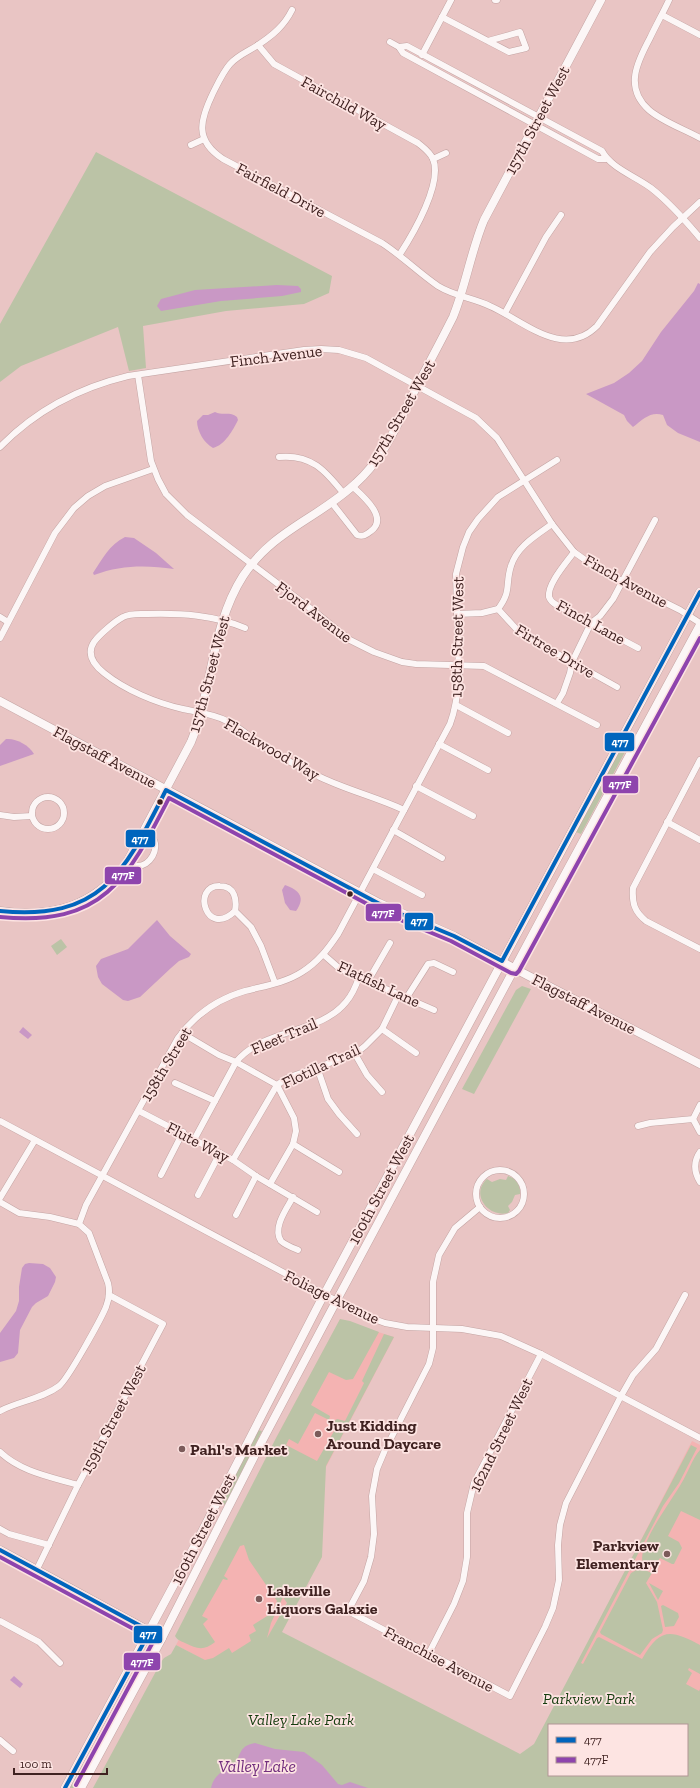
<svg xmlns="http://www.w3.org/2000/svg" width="700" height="1788" font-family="'Zilla Slab',serif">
<rect width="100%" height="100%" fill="#e9c5c4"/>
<g fill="#f4b3b2">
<path d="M340,1320L394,1337L326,1467L275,1440Z"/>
<path d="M692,1441L700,1445V1717L687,1718L578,1662Z"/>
<path d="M238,1528L287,1602L244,1681L176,1645Z"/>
</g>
<g fill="#bbc3a6" fill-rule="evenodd">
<path d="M96,152L332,276L329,293L304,304L226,311L143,326L146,368L129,371L118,327L21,366L0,382V324Z"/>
<path d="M620,750L625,752L581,834L576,832Z"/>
<path d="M61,939L67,947L57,955L51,946Z"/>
<path d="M522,986L531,989L474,1094L462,1089L516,990Z"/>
<path d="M508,1176C516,1178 521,1185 520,1194L515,1195L512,1202L508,1206L510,1210L508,1213C488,1218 470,1194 487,1179L492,1182L500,1179L506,1180Z"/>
<path d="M340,1319L350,1321L379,1332L353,1379L346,1380L329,1372L311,1405L330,1416L329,1420L315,1413L298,1444L289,1439L286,1445L317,1461L337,1426L332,1423L337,1419L345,1421L364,1383L362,1381L384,1334L394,1337L326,1466L322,1557L282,1632L520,1754L534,1744L691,1445L697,1448L679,1483L663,1506L581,1663L583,1664L597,1638L599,1637L642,1659C660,1628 670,1629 700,1645V1674L689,1668L688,1670L692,1673L686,1684L699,1691L700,1689V1788H93L161,1662L164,1658L171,1654L176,1645L205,1660L213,1658L229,1648L232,1653L251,1641L249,1635L256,1631L253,1625L272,1613L270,1611L274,1608L277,1601L249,1560L244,1545L240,1546L224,1576L228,1579L227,1580L223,1579L202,1616L208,1619L203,1624L215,1642C204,1651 197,1649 185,1643C181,1641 177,1640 175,1636L275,1440ZM283,1597L287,1603L267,1638L271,1623ZM549,1725H687V1775H549Z"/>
<path d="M258,1430L262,1431L225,1505L221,1503Z"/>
<path d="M700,1450V1520L681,1511L668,1536L679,1542L682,1548L674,1564H672L660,1558L655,1565L650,1567L643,1563C636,1547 672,1500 681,1484C688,1473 692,1459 700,1450Z"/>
<path d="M640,1568L652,1573L646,1583L657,1602L663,1630L662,1633L652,1639L640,1655L601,1634L600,1632L631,1573Z"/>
<path d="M649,1583L663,1591L658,1600Z"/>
<path d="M663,1605L678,1613L679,1617L674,1626L665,1627L661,1606Z"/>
<path d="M83,1764L87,1766L75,1788H70Z"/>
</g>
<g fill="#c998c5">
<path d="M698,283L700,284V442L678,433L667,425L663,415C651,411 643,419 633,427L627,421L624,415L586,394L614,383L629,373L642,361L661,332L694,291Z"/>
<path d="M277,285L298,286L301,289V292L282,296L221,301L161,311L157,306L161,299L195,290Z"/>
<path d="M215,412C223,416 230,411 237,417L238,420C233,430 225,445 213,448C204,443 197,431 197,421L203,415H208Z"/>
<path d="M125,537L134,538L156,553L174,569C146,565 121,565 94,575L93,573C103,558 109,545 125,537Z"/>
<path d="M6,739C16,738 29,745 34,754L0,766V745Z"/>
<path d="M285,885C299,890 306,897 296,911L290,910L285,903L282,890Z"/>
<path d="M157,920L170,936L191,954L189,957L179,961L171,968L140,997L128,1001L123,1000L102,984L98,977L96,966L101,959L128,949Z"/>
<path d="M23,1027L32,1035L28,1039L19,1032Z"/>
<path d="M29,1263L43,1264L50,1268L56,1277L55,1282L48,1296L36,1303L32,1307L20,1330L18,1353L14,1358L0,1362V1333L16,1311L19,1301V1287L22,1268L25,1264Z"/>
<path d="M14,1676L23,1684L20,1688L10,1680Z"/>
<path d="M255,1743L275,1749L304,1752L322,1765L338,1784L342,1785L350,1782L368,1788H211C213,1779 218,1773 227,1769C232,1767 228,1771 232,1767C242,1757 237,1746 255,1743Z"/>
</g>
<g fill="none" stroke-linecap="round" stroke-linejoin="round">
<defs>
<g id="street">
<path d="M495,0H497"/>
<path d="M669,0C663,13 656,25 650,38C637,62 624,88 649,110C663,122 684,129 700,138"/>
<path d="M292,10C284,26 273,35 258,45C249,51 238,55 230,64C223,72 218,83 213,93C200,120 194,140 223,159L382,243C402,256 419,273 438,286C454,296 473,298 490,306C524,321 563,360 597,326L650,252L673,227L700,202"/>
<path d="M662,15L700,35"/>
<path d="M442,17L509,52L526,48L520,32L488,41"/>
<path d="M390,42L399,47L403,53L598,159H606"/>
<path d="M258,45L274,64L418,143C424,148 430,152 433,159C443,183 413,234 400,254"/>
<path d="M399,47L407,46L602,151C611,168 635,176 651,188C669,202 685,220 700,238"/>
<path d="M422,55L451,0"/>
<path d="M191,145L204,139"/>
<path d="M433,159L446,153"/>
<path d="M505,313L546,237L561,215"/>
<path d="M138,375L151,461L158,479L166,494L187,515L319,615L350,640L374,652L402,662L416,664L484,666L597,725"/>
<path d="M0,447C36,410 78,388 128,376L304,350L321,349L339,350L366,358L476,418L497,438L552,524L574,552L598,569L680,610L700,623"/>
<path d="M279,457C311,454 325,470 344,494"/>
<path d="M332,503L357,535C363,537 366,535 371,531C389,518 363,496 352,486"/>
<path d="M574,552C567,562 547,584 549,597C550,600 552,602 555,604L638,648"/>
<path d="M498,609L520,633L617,687"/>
<path d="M457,614L482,613L498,609C512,591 505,584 511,566C517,546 537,535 552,524"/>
<path d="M0,617L8,622"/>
<path d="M245,628C214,615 181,613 147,614C140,614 130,613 123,617C115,621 99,635 94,642C86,654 94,665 104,673C125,690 156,703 183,709C197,712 214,714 227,721C241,728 253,740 266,748C283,759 302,768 320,777C347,790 376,797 404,810"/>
<path d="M0,638L55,533L74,508L88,496L105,486L153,469"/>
<path d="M557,703L563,693L570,673L572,662L591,623L600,616L613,599L655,520"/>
<path d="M456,705L508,733"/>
<path d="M439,744L488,770"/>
<path d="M700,760L633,888C632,903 634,911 646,921L700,949"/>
<path d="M416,786L473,816"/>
<circle cx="48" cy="813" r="16"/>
<path d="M0,815L14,817L32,816"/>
<path d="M667,822L700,840"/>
<path d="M393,830L442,858"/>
<path d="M127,862C130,863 133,865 136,866C150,867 161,848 152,837C150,835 146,834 144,832"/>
<path d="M373,869L422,895"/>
<path d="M235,911C206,939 191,885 220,886C235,886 237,900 235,911L251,927L261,946L275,983"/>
<path d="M324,955L340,969L434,1010"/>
<path d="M368,981L390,943"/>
<path d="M407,997L428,964L434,963L453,972"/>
<path d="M382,1029L416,1053"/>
<path d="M182,1033L219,1055L236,1062L277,1085L294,1118L296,1131L293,1144L270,1184"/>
<path d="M355,1054L367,1075L382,1092"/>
<path d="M317,1067L328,1099L339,1114L357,1134"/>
<path d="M175,1083L215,1101"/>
<path d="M139,1111L233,1160L256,1176L317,1212"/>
<path d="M693,1119L700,1132"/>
<path d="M0,1121L363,1315L385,1323L407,1327L462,1329L501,1336L541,1354L700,1438"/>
<path d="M638,1126L650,1123L693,1119L700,1105"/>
<path d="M195,1138L236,1062C265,1027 319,1035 346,1002C352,995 356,986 359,977"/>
<path d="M293,1144L339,1172"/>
<path d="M700,1152C693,1162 694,1172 700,1182"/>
<path d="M233,1160L277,1085L287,1078L355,1054L365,1046L382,1029L399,994"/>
<circle cx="500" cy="1194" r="24"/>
<path d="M161,1175L183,1132"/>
<path d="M198,1195L220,1153"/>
<path d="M293,1197C287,1208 272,1228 281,1241C285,1245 293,1248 298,1250"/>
<path d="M0,1198L35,1140"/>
<path d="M0,1202L19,1213L50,1217L79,1224"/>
<path d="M480,1207L455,1228L439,1255L433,1282V1348L429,1364L385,1450L377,1469L372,1496L374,1534L371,1557L364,1581L348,1611L510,1696L545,1627L553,1608L559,1580L558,1545L560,1525L566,1503L621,1396L633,1375L656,1349L685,1295"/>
<path d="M236,1215L256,1176"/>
<path d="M0,1411C19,1401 42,1399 59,1386C68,1379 101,1319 106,1307C109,1299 110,1291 108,1283L89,1233L79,1224L86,1205L178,1038C195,1015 217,999 245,991C264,986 285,983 302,972C318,962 328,949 338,934L450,724C456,708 458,691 459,674L456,574L463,547L469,532L478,519L498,497L557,460"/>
<path d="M0,1452C21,1472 51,1477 78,1485"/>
<path d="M0,1529L9,1534L49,1545"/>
<path d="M37,1569L78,1485L163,1324L109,1295"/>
<path d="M0,1621L39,1642L60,1663"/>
<path d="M429,1653L454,1604L463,1581L467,1557V1513L474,1483L541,1354"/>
<path d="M0,1740L13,1751"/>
</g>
<g id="secondary">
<path d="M0,701L379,903L454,936L523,973L700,1064"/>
<path d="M0,911C52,918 93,907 126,864L191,742C213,688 211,626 243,576C273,530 319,518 356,483C381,461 395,429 410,400C424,372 439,345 453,317C466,285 471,251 484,220L601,0"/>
<path d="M0,1550L162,1638"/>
<path d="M65,1788L194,1547L319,1304L700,592"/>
<path d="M81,1788L162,1638L260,1445L331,1311L550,902L700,625"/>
</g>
</defs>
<use href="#street" stroke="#c3a4a3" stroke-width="7"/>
<use href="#secondary" stroke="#c3a4a3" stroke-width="9"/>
<use href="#street" stroke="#fcf6f6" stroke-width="6"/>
<use href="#secondary" stroke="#fcf6f6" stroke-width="8"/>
<defs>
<g id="bus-1">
<path d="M0,911C103,921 125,871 166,790L389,909L454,936L502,961L700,592"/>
<path d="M0,1550L150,1631L65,1788"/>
</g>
<g id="bus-2">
<path d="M0,917C103,927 127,880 169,798L386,914L451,941L511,973L516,974L519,971L700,638"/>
<path d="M0,1557L154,1640L76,1785"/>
</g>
</defs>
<use href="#bus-1" stroke="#fde4e2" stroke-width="7"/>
<use href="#bus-2" stroke="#fde4e2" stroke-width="7"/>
<use href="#bus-1" stroke="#0065bd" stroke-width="4"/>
<use href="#bus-2" stroke="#8e44ad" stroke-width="4"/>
</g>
<g fill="#402221" stroke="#fde4e2" stroke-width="1.5">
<circle cx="160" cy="802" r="3.5"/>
<circle cx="350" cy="894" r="3.5"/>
</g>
<g fill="#7b5b5a" stroke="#fde4e2" stroke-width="1.5">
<circle cx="318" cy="1434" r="4"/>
<circle cx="182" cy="1449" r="4"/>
<circle cx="667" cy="1554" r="4"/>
<circle cx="259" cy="1599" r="4"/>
</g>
<g text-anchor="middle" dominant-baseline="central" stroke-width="3.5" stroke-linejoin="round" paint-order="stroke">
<g font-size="16" fill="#402221" stroke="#fde4e2">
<text transform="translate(344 103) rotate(29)">Fairchild Way</text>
<text transform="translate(537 120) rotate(-62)">157th Street West</text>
<text transform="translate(281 190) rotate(28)">Fairfield Drive</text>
<text transform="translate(276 356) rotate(-7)">Finch Avenue</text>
<text transform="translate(401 413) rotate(-60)">157th Street West</text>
<text transform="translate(626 581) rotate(29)">Finch Avenue</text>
<text transform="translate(314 612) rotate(37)">Fjord Avenue</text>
<text transform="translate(591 622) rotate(29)">Finch Lane</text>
<text transform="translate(457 637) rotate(-89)">158th Street West</text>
<text transform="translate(555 651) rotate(31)">Firtree Drive</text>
<text transform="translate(209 674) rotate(-75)">157th Street West</text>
<text transform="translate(272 749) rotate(30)">Flackwood Way</text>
<text transform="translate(105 757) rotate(28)">Flagstaff Avenue</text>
<text transform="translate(379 984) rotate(25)">Flatfish Lane</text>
<text transform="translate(584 1004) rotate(27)">Flagstaff Avenue</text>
<text transform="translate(284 1036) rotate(-23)">Fleet Trail</text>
<text transform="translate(166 1064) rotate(-59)">158th Street</text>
<text transform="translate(321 1066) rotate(-25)">Flotilla Trail</text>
<text transform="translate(198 1142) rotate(28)">Flute Way</text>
<text transform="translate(381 1189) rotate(-62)">160th Street West</text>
<text transform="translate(332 1297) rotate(26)">Foliage Avenue</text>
<text transform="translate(113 1419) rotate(-62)">159th Street West</text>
<text transform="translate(501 1435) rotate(-64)">162nd Street West</text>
<text transform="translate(203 1529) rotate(-63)">160th Street West</text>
<text transform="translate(439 1659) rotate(28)">Franchise Avenue</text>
</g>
<g font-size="16" font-weight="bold" fill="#402221" stroke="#fde4e2" text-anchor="start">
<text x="326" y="1425">Just Kidding<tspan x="326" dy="18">Around Daycare</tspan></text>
<text x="190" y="1449">Pahl's Market</text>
<text x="659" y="1545" text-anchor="end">Parkview<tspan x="659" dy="18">Elementary</tspan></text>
<text x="267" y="1590">Lakeville<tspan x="267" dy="18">Liquors Galaxie</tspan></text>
</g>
<g font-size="16" font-style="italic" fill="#153c0e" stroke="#fde4e2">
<text x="589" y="1698">Parkview Park</text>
<text x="301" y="1719">Valley Lake Park</text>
</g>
<g font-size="17" font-style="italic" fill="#722f7e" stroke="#fde4e2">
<text x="257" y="1766">Valley Lake</text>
</g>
</g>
<g stroke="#fde4e2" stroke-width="1.5">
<rect x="604" y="732" width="31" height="20" rx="4" fill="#0065bd"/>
<rect x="602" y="775" width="37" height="19" rx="4" fill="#8e44ad"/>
<rect x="125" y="829" width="31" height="19" rx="4" fill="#0065bd"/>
<rect x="104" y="866" width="38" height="19" rx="4" fill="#8e44ad"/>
<rect x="365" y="903" width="37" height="19" rx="4" fill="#8e44ad"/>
<rect x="404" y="912" width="30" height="19" rx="4" fill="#0065bd"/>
<rect x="133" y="1625" width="30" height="19" rx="4" fill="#0065bd"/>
<rect x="123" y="1652" width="38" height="19" rx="4" fill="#8e44ad"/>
</g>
<g font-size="11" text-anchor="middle" font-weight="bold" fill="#fff">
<text x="620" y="746">477</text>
<text x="620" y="788">477F</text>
<text x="140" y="843">477</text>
<text x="123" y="879">477F</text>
<text x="383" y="917">477F</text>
<text x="419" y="925">477</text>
<text x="148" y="1638">477</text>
<text x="142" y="1666">477F</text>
</g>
<rect x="548" y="1724" width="140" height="52" fill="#fde4e2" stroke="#b19695"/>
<rect x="556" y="1737" width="20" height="6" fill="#0065bd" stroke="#b19695"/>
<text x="584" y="1744" font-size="12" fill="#402221">477</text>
<rect x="556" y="1757" width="20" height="6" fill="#8e44ad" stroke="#b19695"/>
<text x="584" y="1764" font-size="12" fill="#402221">477F</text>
<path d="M14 1768v6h93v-6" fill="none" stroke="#402221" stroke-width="2"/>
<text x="20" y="1768" font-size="12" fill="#402221" stroke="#fde4e2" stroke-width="3" paint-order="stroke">100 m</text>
</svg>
